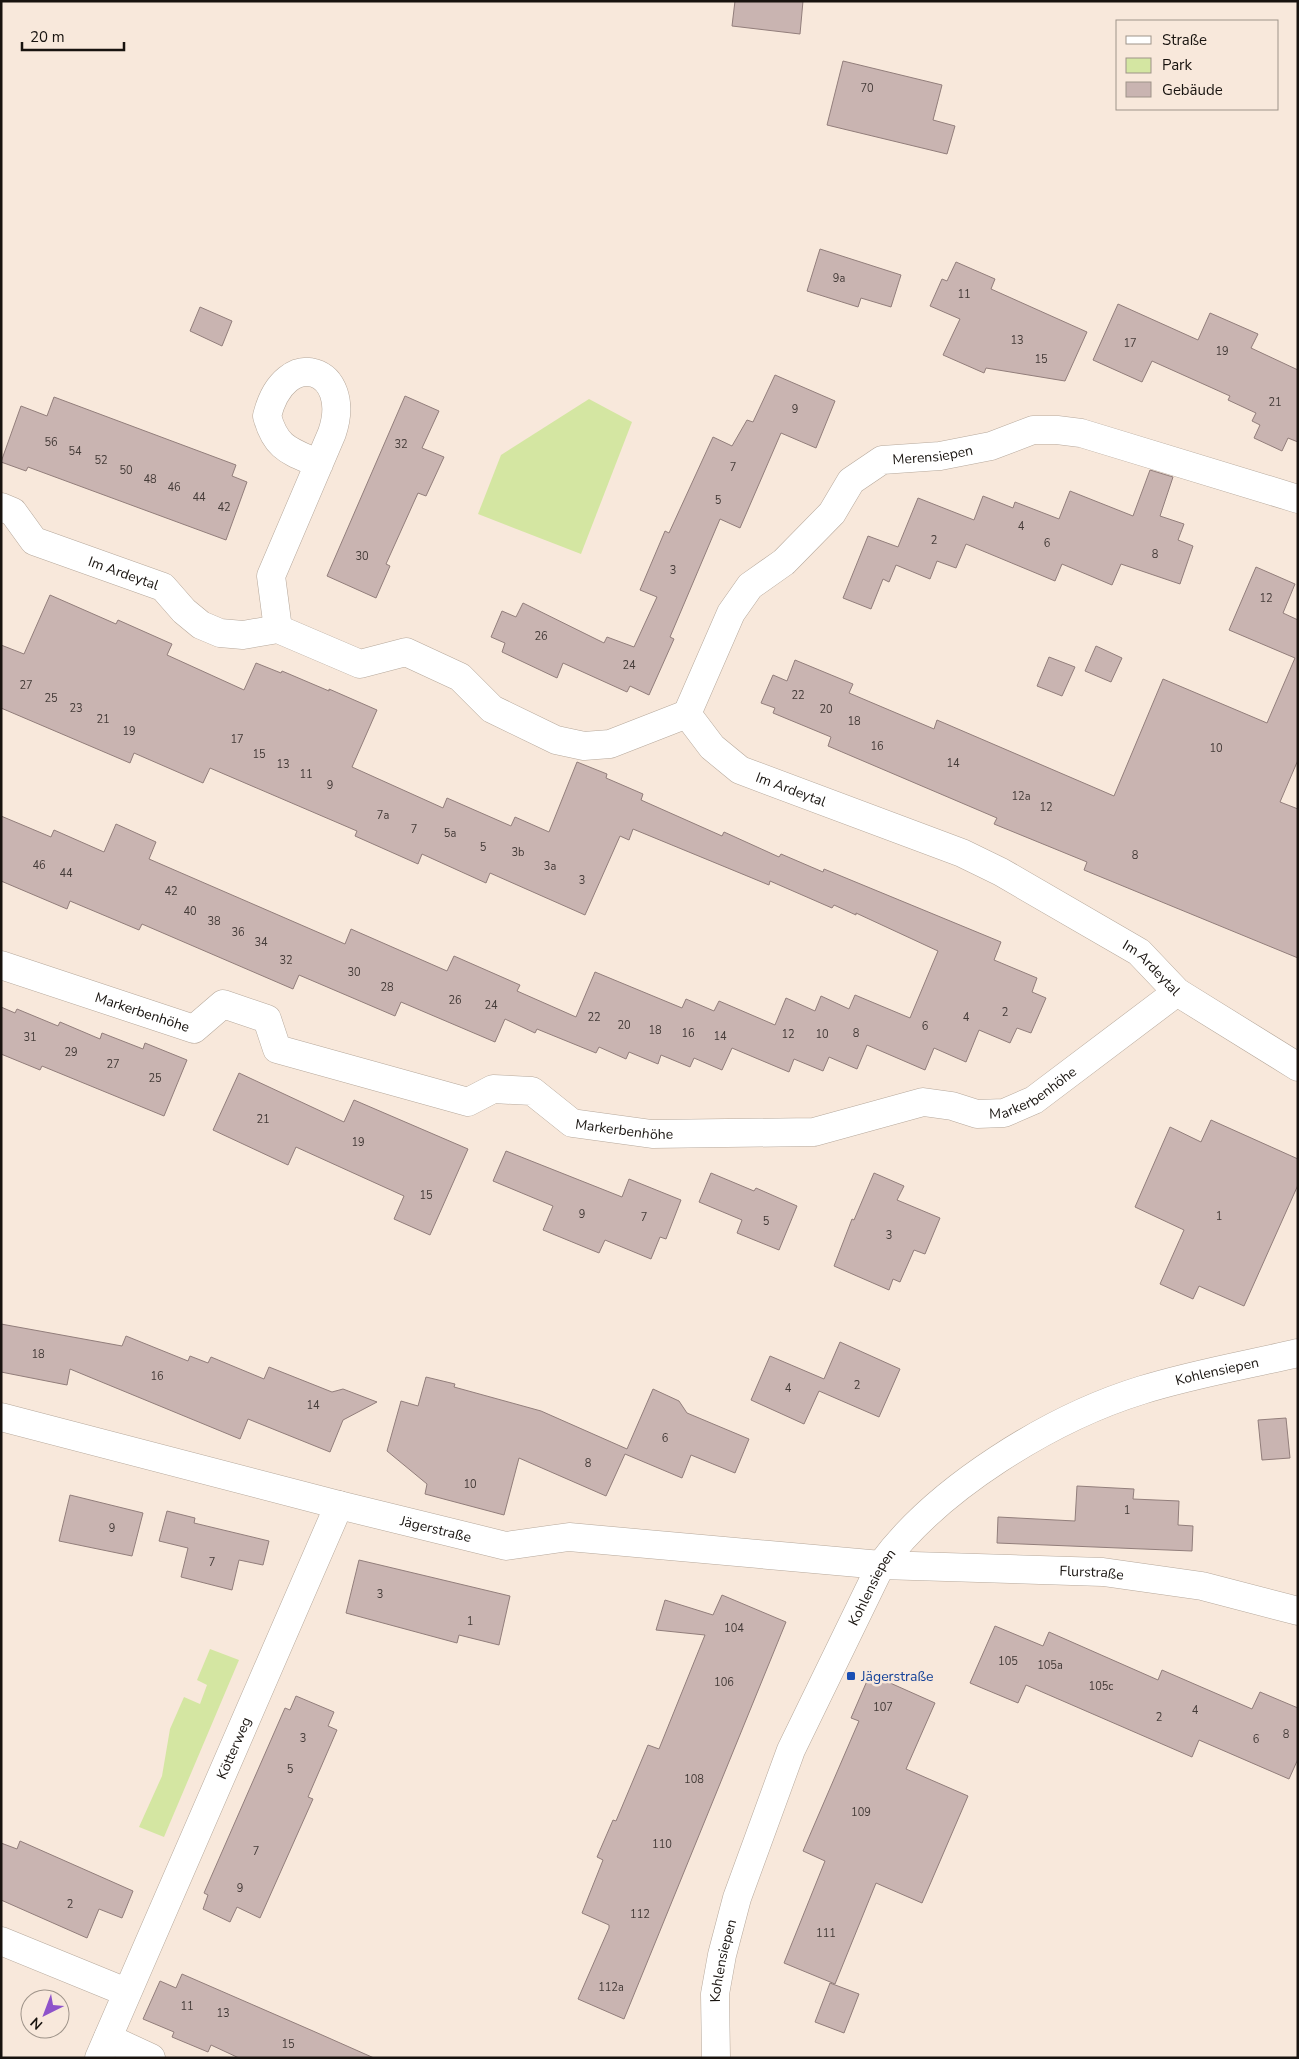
<svg xmlns="http://www.w3.org/2000/svg" width="1299" height="2059" font-family="'Nunito Sans',sans-serif">
<rect width="100%" height="100%" fill="#f8e8db"/>
<g fill="#d4e6a2">
<path d="M589,399L632,422L581,554L478,514L501,455Z"/>
<path d="M210,1649L239,1660L164,1837L139,1827L162,1776L170,1729L184,1697L200,1704L207,1685L197,1680Z"/>
</g>
<g fill="#c9b4b1" stroke="#927e7b">
<path d="M735,1H803L800,34L732,26Z"/>
<path d="M843,61L942,85L933,120L955,126L947,154L827,125Z"/>
<path d="M820,249L901,275L891,307L861,298L858,307L807,291Z"/>
<path d="M956,262L995,279L991,289L1087,332L1065,381L986,368L984,373L943,355L960,319L930,306L942,279L947,281Z"/>
<path d="M1118,304L1198,340L1210,313L1258,334L1251,348L1298,370V442L1288,438L1282,451L1254,438L1260,425L1252,421L1256,413L1228,400L1230,396L1152,361L1142,382L1093,360Z"/>
<path d="M200,307L232,321L222,346L190,331Z"/>
<path d="M775,375L835,401L816,448L781,433L740,528L720,519L670,637L674,639L649,695L630,686L627,692L563,663L557,678L502,652L505,643L491,637L502,611L516,617L523,603L604,643L607,637L634,647L657,597L640,590L665,531L669,533L713,437L732,446L747,420L753,422Z"/>
<path d="M405,396L439,411L422,448L444,457L426,496L418,493L386,564L390,566L376,598L327,576Z"/>
<path d="M54,397L236,465L232,476L247,482L226,540L28,467L26,471L1,462L21,406L47,416Z"/>
<path d="M1150,470L1173,477L1160,516L1184,524L1178,540L1193,546L1180,584L1121,564L1112,585L1062,564L1055,581L966,544L956,568L937,561L930,579L896,565L889,582L883,579L871,609L843,598L868,536L898,547L918,498L974,520L983,496L1013,508L1015,502L1059,519L1070,491L1133,516Z"/>
<path d="M1256,567L1295,584L1283,613L1298,620V760L1280,802L1298,809V958L1084,870L1087,862L994,824L997,818L828,746L831,737L773,713L775,708L761,703L773,675L787,681L795,660L853,684L849,693L934,729L937,720L1114,796L1163,679L1267,723L1295,658L1229,630Z"/>
<path d="M50,595L116,624L118,620L172,644L167,655L244,690L256,663L281,673L282,671L329,691V689L377,710L352,767L443,808L447,798L511,826L515,817L549,832L577,762L607,774L606,778L643,794L641,800L722,836L724,832L779,857L781,854L823,872L824,869L1001,942L994,960L1037,978L1032,992L1046,998L1031,1033L1017,1028L1010,1043L979,1030L966,1062L934,1048L925,1070L867,1045L857,1069L829,1057L823,1071L794,1059L789,1072L732,1048L722,1070L694,1058L690,1067L661,1055L658,1064L629,1052L626,1059L599,1047L596,1053L537,1029L535,1033L505,1019L495,1042L401,1002L395,1016L299,975L293,989L142,924L139,930L70,901L67,909L1,881V816L51,837L54,830L104,852L116,824L156,842L149,859L345,944L351,929L447,971L454,956L520,985L517,991L576,1017L595,972L682,1008L686,999L714,1011L719,1001L775,1025L786,998L815,1011L821,996L849,1009L855,995L910,1018L938,951L856,913V915L834,905L832,908L770,881L769,885L633,829L629,840L620,836L585,915L490,873L486,883L422,854L418,864L355,836L357,831L210,768L203,783L134,753L130,763L1,708V645L24,654Z"/>
<path d="M1096,646L1122,658L1111,682L1085,671Z"/>
<path d="M1049,657L1075,667L1062,696L1037,686Z"/>
<path d="M1,1007L15,1013L17,1009L58,1026L60,1022L100,1039L102,1033L143,1049L145,1043L187,1060L164,1116L42,1066L40,1070L1,1054Z"/>
<path d="M239,1073L344,1122L354,1100L468,1149L430,1235L394,1219L404,1196L296,1147L288,1165L213,1130Z"/>
<path d="M1211,1120L1298,1159V1185L1244,1306L1199,1286L1193,1299L1160,1284L1184,1230L1135,1207L1170,1127L1201,1142Z"/>
<path d="M506,1151L622,1197L629,1179L681,1200L666,1239L660,1237L651,1259L605,1240L599,1253L543,1230L553,1206L493,1181Z"/>
<path d="M711,1173L754,1191L756,1188L797,1206L779,1250L737,1233L742,1220L699,1202Z"/>
<path d="M874,1173L904,1186L897,1200L940,1218L925,1254L914,1250L900,1282L893,1279L889,1290L834,1266L852,1219L854,1220Z"/>
<path d="M1,1324L122,1346L126,1336L188,1361L190,1356L208,1363L211,1357L264,1379L269,1367L332,1392L343,1389L377,1402L343,1420L330,1452L248,1419L240,1439L70,1369L67,1385L1,1372Z"/>
<path d="M840,1342L900,1369L879,1417L819,1391L804,1424L751,1400L770,1356L824,1379Z"/>
<path d="M426,1377L455,1384L454,1387L541,1411L627,1449L653,1389L679,1401L687,1413L749,1439L735,1473L691,1455L682,1478L625,1454L606,1496L519,1458L504,1515L425,1494L427,1484L387,1451L401,1401L418,1406Z"/>
<path d="M1286,1418L1290,1458L1262,1460L1258,1420Z"/>
<path d="M1077,1486L1134,1489L1133,1499L1179,1501L1178,1525L1193,1526L1192,1551L997,1543L998,1517L1075,1521Z"/>
<path d="M70,1495L143,1513L132,1556L59,1541Z"/>
<path d="M167,1511L195,1518L194,1523L269,1541L263,1565L239,1560L232,1590L181,1577L188,1548L159,1541Z"/>
<path d="M359,1560L510,1596L499,1645L459,1635L457,1643L346,1613Z"/>
<path d="M722,1595L786,1622L624,2019L578,1999L609,1928V1925L582,1913L603,1860L597,1857L613,1820L616,1821L648,1745L659,1749L705,1635L656,1630L665,1600L713,1615Z"/>
<path d="M995,1626L1043,1646L1049,1632L1158,1680L1162,1670L1252,1709L1260,1692L1298,1708V1759L1289,1779L1199,1740L1192,1757L1026,1685L1018,1703L970,1683Z"/>
<path d="M870,1674L935,1703L906,1769L968,1796L922,1903L876,1883L835,1984L784,1963L825,1861L803,1851L859,1721L851,1718Z"/>
<path d="M296,1696L334,1712L328,1726L337,1730L308,1797L313,1799L260,1918L237,1907L230,1922L203,1909L208,1895L204,1893L285,1708L290,1710Z"/>
<path d="M20,1841L133,1891L122,1918L99,1909L87,1938L1,1900V1843L17,1849Z"/>
<path d="M182,1974L313,2031L374,2058H239L211,2045L208,2052L172,2037L174,2032L143,2019L160,1981L176,1988Z"/>
<path d="M830,1983L859,1994L844,2033L815,2022Z"/>
</g>
<g fill="none" stroke-linecap="round" stroke-linejoin="round">
<defs>
<g id="minor">
<path id="s1" d="M1,507L13,512L34,541L163,587L184,611L201,625L220,633L243,635L278,629L360,664L406,652L460,677L492,709L556,740L584,746L610,744L687,714L712,747L740,770L962,853L1001,872L1139,952L1177,992L1298,1067"/>
<path d="M278,629L271,576L332,433C354,368 285,344 267,416C276,449 290,451 319,464"/>
<path id="s2" d="M687,714L731,613L750,586L784,562L832,513L851,481L882,460L940,456L991,446L1033,430H1057L1081,433L1298,499"/>
<path id="s3" d="M1,965L194,1029L223,1004L267,1019L277,1049L468,1102L493,1089L532,1091L572,1123L652,1134L814,1132L923,1102L952,1106L977,1114L1004,1113L1034,1100L1177,992"/>
<path id="s4" d="M1,1417L339,1505L506,1546L569,1537L881,1565L1103,1572L1202,1586L1298,1611"/>
<path d="M1,1941L126,1992"/>
<path d="M108,2038L151,2058"/>
<path id="s5" d="M99,2058L339,1505"/>
</g>
<g id="tertiary">
<path id="s6" d="M716,2058L715,1994L722,1955L737,1898L791,1750L881,1565C937,1488 1051,1418 1142,1390C1193,1374 1246,1365 1298,1353"/>
</g>
</defs>
<use href="#minor" stroke="#b6a89b" stroke-width="29"/>
<use href="#tertiary" stroke="#b6a89b" stroke-width="29"/>
<use href="#minor" stroke="#fff" stroke-width="28"/>
<use href="#tertiary" stroke="#fff" stroke-width="28"/>
</g>
<rect fill="#1a4fb4" stroke="#f8e8db" stroke-width="2" x="846" y="1671" width="10" height="10" rx="2.5"/>
<g text-anchor="middle" dominant-baseline="central" stroke-width="5" stroke-linejoin="round" paint-order="stroke">
<g font-size="11" fill="#443b38">
<text x="867" y="88">70</text>
<text x="839" y="278">9a</text>
<text x="964" y="294">11</text>
<text x="1017" y="340">13</text>
<text x="1130" y="343">17</text>
<text x="1222" y="351">19</text>
<text x="1041" y="359">15</text>
<text x="1275" y="402">21</text>
<text x="795" y="409">9</text>
<text x="51" y="442">56</text>
<text x="401" y="444">32</text>
<text x="75" y="451">54</text>
<text x="101" y="460">52</text>
<text x="733" y="467">7</text>
<text x="126" y="470">50</text>
<text x="150" y="479">48</text>
<text x="174" y="487">46</text>
<text x="199" y="497">44</text>
<text x="718" y="500">5</text>
<text x="224" y="507">42</text>
<text x="1021" y="526">4</text>
<text x="934" y="540">2</text>
<text x="1047" y="543">6</text>
<text x="1155" y="554">8</text>
<text x="362" y="556">30</text>
<text x="673" y="570">3</text>
<text x="1266" y="598">12</text>
<text x="541" y="636">26</text>
<text x="629" y="665">24</text>
<text x="26" y="685">27</text>
<text x="798" y="695">22</text>
<text x="51" y="698">25</text>
<text x="76" y="708">23</text>
<text x="826" y="709">20</text>
<text x="103" y="719">21</text>
<text x="854" y="721">18</text>
<text x="129" y="731">19</text>
<text x="237" y="739">17</text>
<text x="877" y="746">16</text>
<text x="1216" y="748">10</text>
<text x="259" y="754">15</text>
<text x="953" y="763">14</text>
<text x="283" y="764">13</text>
<text x="306" y="774">11</text>
<text x="330" y="785">9</text>
<text x="1021" y="796">12a</text>
<text x="1046" y="807">12</text>
<text x="383" y="815">7a</text>
<text x="414" y="829">7</text>
<text x="450" y="833">5a</text>
<text x="483" y="847">5</text>
<text x="518" y="852">3b</text>
<text x="1135" y="855">8</text>
<text x="39" y="865">46</text>
<text x="550" y="866">3a</text>
<text x="66" y="873">44</text>
<text x="582" y="880">3</text>
<text x="171" y="891">42</text>
<text x="190" y="911">40</text>
<text x="214" y="921">38</text>
<text x="238" y="932">36</text>
<text x="261" y="942">34</text>
<text x="286" y="960">32</text>
<text x="354" y="972">30</text>
<text x="387" y="987">28</text>
<text x="455" y="1000">26</text>
<text x="491" y="1005">24</text>
<text x="1005" y="1012">2</text>
<text x="594" y="1017">22</text>
<text x="966" y="1017">4</text>
<text x="624" y="1025">20</text>
<text x="925" y="1026">6</text>
<text x="655" y="1030">18</text>
<text x="688" y="1033">16</text>
<text x="856" y="1033">8</text>
<text x="788" y="1034">12</text>
<text x="822" y="1034">10</text>
<text x="720" y="1036">14</text>
<text x="30" y="1037">31</text>
<text x="71" y="1052">29</text>
<text x="113" y="1064">27</text>
<text x="155" y="1078">25</text>
<text x="263" y="1119">21</text>
<text x="358" y="1142">19</text>
<text x="426" y="1195">15</text>
<text x="582" y="1214">9</text>
<text x="1219" y="1216">1</text>
<text x="644" y="1217">7</text>
<text x="766" y="1221">5</text>
<text x="889" y="1235">3</text>
<text x="38" y="1354">18</text>
<text x="157" y="1376">16</text>
<text x="857" y="1385">2</text>
<text x="788" y="1388">4</text>
<text x="313" y="1405">14</text>
<text x="665" y="1438">6</text>
<text x="588" y="1463">8</text>
<text x="470" y="1484">10</text>
<text x="1127" y="1510">1</text>
<text x="112" y="1528">9</text>
<text x="212" y="1562">7</text>
<text x="380" y="1594">3</text>
<text x="470" y="1621">1</text>
<text x="734" y="1628">104</text>
<text x="1008" y="1661">105</text>
<text x="1050" y="1665">105a</text>
<text x="724" y="1682">106</text>
<text x="1101" y="1686">105c</text>
<text x="883" y="1707">107</text>
<text x="1195" y="1710">4</text>
<text x="1159" y="1717">2</text>
<text x="1286" y="1734">8</text>
<text x="303" y="1738">3</text>
<text x="1256" y="1739">6</text>
<text x="290" y="1769">5</text>
<text x="694" y="1779">108</text>
<text x="861" y="1812">109</text>
<text x="662" y="1844">110</text>
<text x="256" y="1851">7</text>
<text x="240" y="1888">9</text>
<text x="70" y="1904">2</text>
<text x="640" y="1914">112</text>
<text x="826" y="1933">111</text>
<text x="611" y="1987">112a</text>
<text x="187" y="2006">11</text>
<text x="223" y="2013">13</text>
<text x="288" y="2044">15</text>
</g>
<g font-size="14" fill="#18130f" stroke="#f8e8db">
<text stroke="none"><textPath href="#s2" startOffset="379">Merensiepen</textPath></text>
<text stroke="none"><textPath href="#s1" startOffset="144">Im Ardeytal</textPath></text>
<text stroke="none"><textPath href="#s1" startOffset="901">Im Ardeytal</textPath></text>
<text stroke="none"><textPath href="#s1" startOffset="1306">Im Ardeytal</textPath></text>
<text stroke="none"><textPath href="#s3" startOffset="149">Markerbenhöhe</textPath></text>
<text stroke="none"><textPath href="#s3" startOffset="1109">Markerbenhöhe</textPath></text>
<text stroke="none"><textPath href="#s3" startOffset="689">Markerbenhöhe</textPath></text>
<text stroke="none"><textPath href="#s6" startOffset="922">Kohlensiepen</textPath></text>
<text stroke="none"><textPath href="#s4" startOffset="449">Jägerstraße</textPath></text>
<text stroke="none"><textPath href="#s4" startOffset="1109">Flurstraße</textPath></text>
<text stroke="none"><textPath href="#s6" startOffset="502">Kohlensiepen</textPath></text>
<text stroke="none"><textPath href="#s5" startOffset="338">Kötterweg</textPath></text>
<text stroke="none"><textPath href="#s6" startOffset="98">Kohlensiepen</textPath></text>
</g>
<g font-size="14" fill="#164399" stroke="#f8e8db" text-anchor="start">
<text x="861" y="1676">Jägerstraße</text>
</g>
</g>
<rect width="1299" height="2059" fill="none" stroke="#18130f" stroke-width="5"/>
<rect x="1116" y="20" width="162" height="90" fill="#f8e8db" stroke="#9e9389"/>
<rect x="1126" y="36" width="25" height="8" fill="#ffffff" stroke="#9e9389"/>
<text x="1162" y="45" font-size="15" fill="#18130f">Straße</text>
<rect x="1126" y="58" width="25" height="15" fill="#d4e6a2" stroke="#9e9389"/>
<text x="1162" y="70" font-size="15" fill="#18130f">Park</text>
<rect x="1126" y="82" width="25" height="15" fill="#c9b4b1" stroke="#9e9389"/>
<text x="1162" y="95" font-size="15" fill="#18130f">Gebäude</text>
<g transform="translate(45 2014) rotate(222)"><circle r="24" fill="#f8e8db" stroke="#9e9389"/>
<path d="M0-4L9 19L0 12L-9 19Z" fill="#8e53ca"/>
<text y="-8" font-size="14" font-weight="bold" text-anchor="middle" fill="#18130f">N</text>
</g>
<path d="M22 42v8h102v-8" fill="none" stroke="#18130f" stroke-width="2.5"/>
<text x="30" y="42" font-size="15" fill="#18130f" stroke="#f8e8db" stroke-width="4" paint-order="stroke">20 m</text>
</svg>
